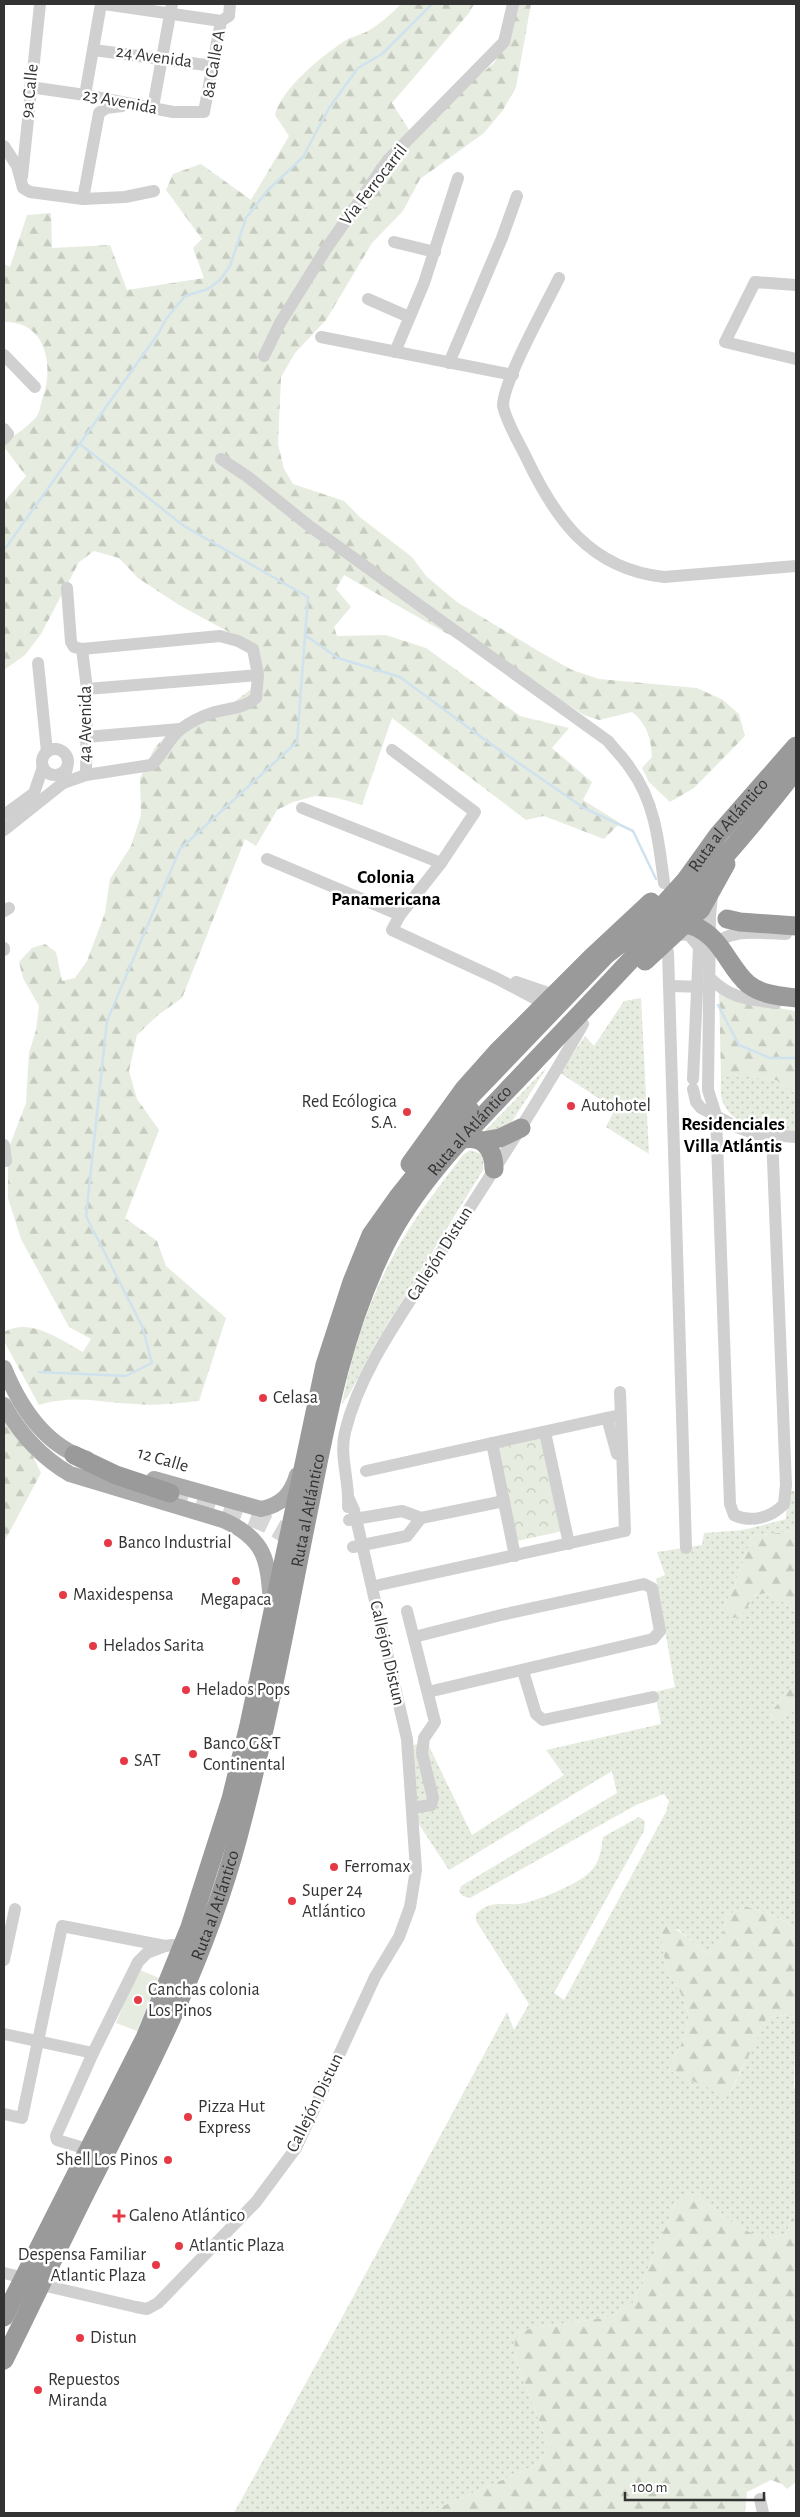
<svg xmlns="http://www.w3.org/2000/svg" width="800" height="2517" font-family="'Alegreya Sans',sans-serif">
<defs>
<pattern id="grass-dots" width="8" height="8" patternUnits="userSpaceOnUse" patternTransform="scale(1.25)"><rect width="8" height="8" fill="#e6ecdf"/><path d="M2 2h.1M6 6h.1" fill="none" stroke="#c6cbc0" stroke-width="1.8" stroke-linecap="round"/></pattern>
<pattern id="forest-firs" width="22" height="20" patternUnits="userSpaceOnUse" patternTransform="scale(1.25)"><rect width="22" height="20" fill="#e6ecdf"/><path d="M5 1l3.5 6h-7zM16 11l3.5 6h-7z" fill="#c6cbc0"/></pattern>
<pattern id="park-crowns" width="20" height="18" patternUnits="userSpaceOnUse" patternTransform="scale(1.25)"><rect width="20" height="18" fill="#e6ecdf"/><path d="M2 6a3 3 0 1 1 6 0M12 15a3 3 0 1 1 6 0" fill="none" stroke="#c6cbc0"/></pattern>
</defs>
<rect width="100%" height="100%" fill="#fff"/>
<g fill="url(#grass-dots)">
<path d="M641,998L649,1154L606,1127L615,1109L560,1073L585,1036L594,1046L624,1001Z"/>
<path d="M547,1067L504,1134L484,1132Z"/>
<path d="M721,1077H753L776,1080L796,1094V1134C770,1129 733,1130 722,1100C720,1094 721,1084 721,1077Z"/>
<path d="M470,1150L484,1155L483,1170L376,1343L350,1393L342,1404C352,1349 372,1291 401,1242C419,1211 442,1183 463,1155Z"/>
<path d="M787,1491H796V1531L752,1536L733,1590L724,1605L766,1593L783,1602L796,1613V1682L772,1711L771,1717L780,1719L796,1710V1928L776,1917L745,1906L726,1916L722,1940L709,1954L696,1945L678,1929L661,1932L666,1969L680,1992L689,2015L685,2037L668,2070L729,2096L766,2019L788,2014L796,2018L794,2087L796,2093V2207L786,2234L769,2238L749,2232L690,2192L676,2202L633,2303L610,2317L532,2328L521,2332L514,2355L547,2441C548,2452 544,2458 536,2465L427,2513H234L345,2312L507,2012L514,2030L529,2004L476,1921V1914C490,1900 501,1905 519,1904C535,1902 579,1884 590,1872C600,1862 601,1850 603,1837L639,1817L645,1821L644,1831L554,1993L564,2000L666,1812L669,1801L664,1794L636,1805L470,1898L463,1896L459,1892L461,1886L617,1793L612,1771L449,1870L418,1823L412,1746L426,1740L472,1835L564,1775L546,1750L661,1724L655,1692L675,1687L656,1579L665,1575L657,1552L702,1545L704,1533L743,1530L786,1519Z"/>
</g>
<g fill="url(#forest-firs)">
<path d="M401,4H474L469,13L392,103L411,133L494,63L512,29L518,4H531L516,87L503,110L484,133L420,179L403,211L372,243L326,320L295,353L281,377L278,444L284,469L293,484L344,501L361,518L412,557L426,576L457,602L540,652L572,670L599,679L697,688L723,700L739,714L745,736L694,788L670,802L649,782L642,768L652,757C651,738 647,724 632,712L599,720L584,715L539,686L344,575L336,589L351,607L334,627L337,636L386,635L426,648L520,716L569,728L552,748L592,782L583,800L620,823L604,839L544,816L526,820L392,718L362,805L337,798L315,796L293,802L277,810L256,846L245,839L182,998L158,1015L137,1035L129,1071L137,1099L159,1130L125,1218L157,1241L166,1266L226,1318L199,1401C178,1403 157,1406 136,1404C99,1403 76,1394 39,1405L4,1341V1332C30,1317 59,1339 83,1352L91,1339L69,1327L21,1239L8,1198V1150L26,1103L29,1053L36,1030L39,1006L23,978L19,962L32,948L45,944L56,952L62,981L75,978L87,961L105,913L110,879L131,846L141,815L140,778L154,749L167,734L226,708L250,690L259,668L253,645L179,605L138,578L119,558L94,551L79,562L41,634L25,655L4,670V502L26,476L4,447V443C15,435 28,427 37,416C40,411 41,403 43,397C54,365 46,321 4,322V264L10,267L27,215L51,213L52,248L110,245L127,290L204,278L193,248L202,239L166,190L173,174L201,164L251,200L289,136L275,115C281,89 321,57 343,42C350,37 360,35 368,31C380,24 391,14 401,4Z"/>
<path d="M719,993L737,1001L796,1011V1094L776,1080L753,1077H721Z"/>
<path d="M4,1421L31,1452L41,1473L4,1542Z"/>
<path d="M796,1531V1613L783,1602L766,1593L754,1596L741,1617L731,1618L724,1605L733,1590L752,1536Z"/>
<path d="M796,1682V1710L780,1719L771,1717L772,1711Z"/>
<path d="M745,1906L776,1917L796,1928V2018L788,2014L766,2019C756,2046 739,2070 729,2097L668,2070L685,2037L689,2015L680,1992L666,1969L661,1932L666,1924C683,1931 694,1945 709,1954L722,1940L726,1916Z"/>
<path d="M690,2192L749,2232L769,2238L786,2234L796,2207V2482L787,2489L782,2484L771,2480L747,2492L745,2513H427L536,2465C544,2458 548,2452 547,2441L514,2355L515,2340L521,2332L532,2328L610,2317L633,2303L676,2202Z"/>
</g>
<path fill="url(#park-crowns)" d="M543,1436L563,1531L517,1541L497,1445Z"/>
<path fill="#e6ecdf" d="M138,1969L159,1978L137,2031L116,2023Z"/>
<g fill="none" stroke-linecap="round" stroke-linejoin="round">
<g stroke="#cfe2ee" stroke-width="2.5">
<path d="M4,550L158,334L166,319L185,296L208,289L220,280L230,266L246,218L268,190L303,157L329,108L358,68L382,54L432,4"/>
<path d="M305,635L338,658L400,677L488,742L584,808L633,831L656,879"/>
<path d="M718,1005L739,1045L770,1058H796"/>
<path d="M39,1372L126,1376L152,1363L142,1326L86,1216L107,1021L180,849L297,742L308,597L184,526L80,444"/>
</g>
<path stroke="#d6d6d6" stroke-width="19" stroke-dasharray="19 9" stroke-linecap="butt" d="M170,1493C202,1503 280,1518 297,1546"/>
<g stroke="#d0d0d0" stroke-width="12">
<path d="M104,4L221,21L229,16L230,4"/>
<path d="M94,50L213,66"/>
<path d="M30,87L85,95L173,112H204L221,21"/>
<path d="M85,95L101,4"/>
<path d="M153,107L172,4"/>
<path d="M4,146L17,166L23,188L30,192L83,199L125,197L154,191"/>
<path d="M22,177L40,4"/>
<path d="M83,199L99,113L106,108L122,106"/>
<path d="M394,242L435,252"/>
<path d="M559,278C546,305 503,381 503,406C507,423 517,439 525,455C554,517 589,569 664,577L796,566"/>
<path d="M796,285L755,282L725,342L796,359"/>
<path d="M368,299L409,317"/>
<path d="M321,337L513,375"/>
<path d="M395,352L424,283L458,178"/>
<path d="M4,355L35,387"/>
<path d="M264,356L280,323L326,249L388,160L504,42L513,4"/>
<path d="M449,363L502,238L517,196"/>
<path d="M4,429L8,434L4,439"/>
<path d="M221,459L248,477L308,525L608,741C615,750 624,758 630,768C655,801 659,843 664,883"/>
<path d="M67,588L71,642L74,647L82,649L220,636L238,641L253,649L258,675L256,698C243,709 228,708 212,713C203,716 189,723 181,729C168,738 164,755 151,765L86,775"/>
<path d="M38,663L47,752"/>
<path d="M87,689L258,675"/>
<path d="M86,737L180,729"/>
<circle cx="55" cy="762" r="13"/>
<path d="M392,750L475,812L441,863L400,915L392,930L498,979L545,1004"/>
<path d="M63,783L86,775L87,689L82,649"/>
<path d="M302,808L441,863"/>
<path d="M4,815L34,793L43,767"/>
<path d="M4,830L63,783L67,768"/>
<path d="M267,859L400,915"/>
<path d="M712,896L710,916L708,1090L716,1115L730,1504L734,1515C751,1523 771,1518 784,1504L786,1485L772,1135"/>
<path d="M4,911L9,908"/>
<path d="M673,934L689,935L699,947L693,1079"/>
<path d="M4,948V950"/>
<path d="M712,949C726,926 763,934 786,934"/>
<path d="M668,952L686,1548"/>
<path d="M710,978C731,999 748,999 776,1003"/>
<path d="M516,982L554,995"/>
<path d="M669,986L706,987"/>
<path d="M693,1089L696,1102L701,1108L737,1127L756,1134L796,1137"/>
<path d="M4,1145L6,1161"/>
<path d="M607,1418L617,1454"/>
<path d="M545,1432L569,1544"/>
<path d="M492,1443L515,1556"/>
<path d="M366,1471L620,1415"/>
<path d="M348,1507C350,1482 339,1457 345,1432C360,1371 400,1317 433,1265C484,1185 536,1107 583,1024"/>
<path d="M349,1520L402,1511L421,1518L504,1501"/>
<path d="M353,1547L407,1536L421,1518"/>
<path d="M379,1585L625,1531L620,1392"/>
<path d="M407,1611L435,1722L424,1738L422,1753L433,1798L431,1805L412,1808"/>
<path d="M414,1637L501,1615L644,1584L652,1588L660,1631L653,1639L428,1692"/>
<path d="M523,1671L536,1714L543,1720L653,1697"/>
<path d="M4,1960L15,1909"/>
<path d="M4,2034L93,2053"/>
<path d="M4,2114L22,2118L62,1926L165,1946L173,1945"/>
<path d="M87,2149L57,2140L56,2136L93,2053L138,1962L147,1953L163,1947"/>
<path d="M4,2273L24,2278"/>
<path d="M42,2285L136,2307L147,2309L158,2303L256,2202L296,2148L375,1977L399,1937L410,1907L416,1870L407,1739L354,1510L349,1499"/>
<path d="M760,2499L763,2513"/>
</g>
<g stroke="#ababab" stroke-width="16">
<path d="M4,1368C20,1407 45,1446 87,1459"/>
<path d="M4,1405C20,1434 41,1457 70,1474L223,1520C266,1539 268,1560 271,1604"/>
<path d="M154,1479L261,1509C281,1505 291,1495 297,1475"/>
</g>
<g stroke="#9a9a9a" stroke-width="19">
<path d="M727,919L740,922L796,926"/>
<path id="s1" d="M635,936L685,881L718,835L796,746"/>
<path d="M645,961L701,909L726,864"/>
<path d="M460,1140C482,1134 494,1148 494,1169"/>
<path d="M482,1141L500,1138L521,1128"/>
<path d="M410,1164L464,1089L497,1052L591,958L651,902"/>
<path d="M74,1455L116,1475L170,1493"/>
<path d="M4,2317L145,2038L190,1927L231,1799L249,1725L325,1365L352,1282L371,1235L398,1197L450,1132L470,1110"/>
<path id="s2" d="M4,2360C34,2300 62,2239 92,2180C149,2068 206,1958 238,1837C268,1725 288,1611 311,1498C328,1411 345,1325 385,1245C421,1174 481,1119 534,1062C624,967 716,873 796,770"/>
</g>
<path stroke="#9a9a9a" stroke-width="19" d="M462,1105L606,955C635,931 679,905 713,939C726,952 734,972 748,984C762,995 780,996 796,998"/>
</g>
<g fill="#e63946" stroke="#fff" stroke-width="2">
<circle cx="571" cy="1106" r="5"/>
<circle cx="407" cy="1112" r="5"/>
<circle cx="263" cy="1398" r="5"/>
<circle cx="108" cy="1543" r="5"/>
<circle cx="236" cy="1581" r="5"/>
<circle cx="63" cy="1595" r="5"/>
<circle cx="93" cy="1646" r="5"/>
<circle cx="186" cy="1690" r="5"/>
<circle cx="193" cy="1754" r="5"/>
<circle cx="124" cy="1761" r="5"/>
<circle cx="334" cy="1867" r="5"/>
<circle cx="292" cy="1901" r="5"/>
<circle cx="138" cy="2000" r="5"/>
<circle cx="188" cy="2117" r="5"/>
<circle cx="168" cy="2160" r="5"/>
<path d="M116.5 2208.5h5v5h5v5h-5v5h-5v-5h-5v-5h5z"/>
<circle cx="179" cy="2246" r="5"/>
<circle cx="156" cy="2265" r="5"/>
<circle cx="80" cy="2338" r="5"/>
<circle cx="38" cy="2390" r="5"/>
</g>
<g text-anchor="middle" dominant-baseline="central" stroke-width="5" stroke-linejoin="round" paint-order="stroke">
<g font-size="18" fill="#333" stroke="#fff">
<text transform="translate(154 57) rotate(8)">24 Avenida</text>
<text transform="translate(214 64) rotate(-80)">8a Calle A</text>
<text transform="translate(30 91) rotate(-84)">9a Calle</text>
<text transform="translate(120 102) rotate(11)">23 Avenida</text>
<text transform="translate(374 185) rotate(-52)">Via Ferrocarril</text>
<text transform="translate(86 724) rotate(-90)">4a Avenida</text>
<text stroke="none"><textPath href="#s1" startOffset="145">Ruta al Atlántico</textPath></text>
<text stroke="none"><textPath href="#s2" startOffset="1328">Ruta al Atlántico</textPath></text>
<text transform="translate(440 1254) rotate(-58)">Callejón Distun</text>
<text transform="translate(163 1460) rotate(16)">12 Calle</text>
<text stroke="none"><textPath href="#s2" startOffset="908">Ruta al Atlántico</textPath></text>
<text transform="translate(387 1653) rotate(77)">Callejón Distun</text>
<text stroke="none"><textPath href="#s2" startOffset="502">Ruta al Atlántico</textPath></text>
<text transform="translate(315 2103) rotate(-64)">Callejón Distun</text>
</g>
<g font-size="18" fill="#333" stroke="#fff" text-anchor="start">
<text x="397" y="1102" text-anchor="end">Red Ecólogica<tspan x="397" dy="21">S.A.</tspan></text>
<text x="581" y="1106">Autohotel</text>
<text x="273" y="1398">Celasa</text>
<text x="118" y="1543">Banco Industrial</text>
<text x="73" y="1595">Maxidespensa</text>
<text x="236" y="1600" text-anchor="middle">Megapaca</text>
<text x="103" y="1646">Helados Sarita</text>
<text x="196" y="1690">Helados Pops</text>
<text x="203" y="1744">Banco G&amp;T<tspan x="203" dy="21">Continental</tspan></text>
<text x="134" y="1761">SAT</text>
<text x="344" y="1867">Ferromax</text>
<text x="302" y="1891">Super 24<tspan x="302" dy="21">Atlántico</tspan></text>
<text x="148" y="1990">Canchas colonia<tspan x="148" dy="21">Los Pinos</tspan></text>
<text x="198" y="2107">Pizza Hut<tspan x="198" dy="21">Express</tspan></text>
<text x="158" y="2160" text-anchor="end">Shell Los Pinos</text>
<text x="129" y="2216">Galeno Atlántico</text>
<text x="189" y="2246">Atlantic Plaza</text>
<text x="146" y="2255" text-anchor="end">Despensa Familiar<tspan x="146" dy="21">Atlantic Plaza</tspan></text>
<text x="90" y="2338">Distun</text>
<text x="48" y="2380">Repuestos<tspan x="48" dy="21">Miranda</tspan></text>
</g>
<g font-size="19" font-weight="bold" fill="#000" stroke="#fff">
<text x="386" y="877">Colonia<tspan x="386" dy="22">Panamericana</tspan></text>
<text x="733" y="1124">Residenciales<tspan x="733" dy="22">Villa Atlántis</tspan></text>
</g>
</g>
<rect width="800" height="2517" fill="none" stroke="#333333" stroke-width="10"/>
<path d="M625 2492v8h139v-8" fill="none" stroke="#333333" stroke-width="2.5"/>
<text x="632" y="2492" font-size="15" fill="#333333" stroke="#ffffff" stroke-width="4" paint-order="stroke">100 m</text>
</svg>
